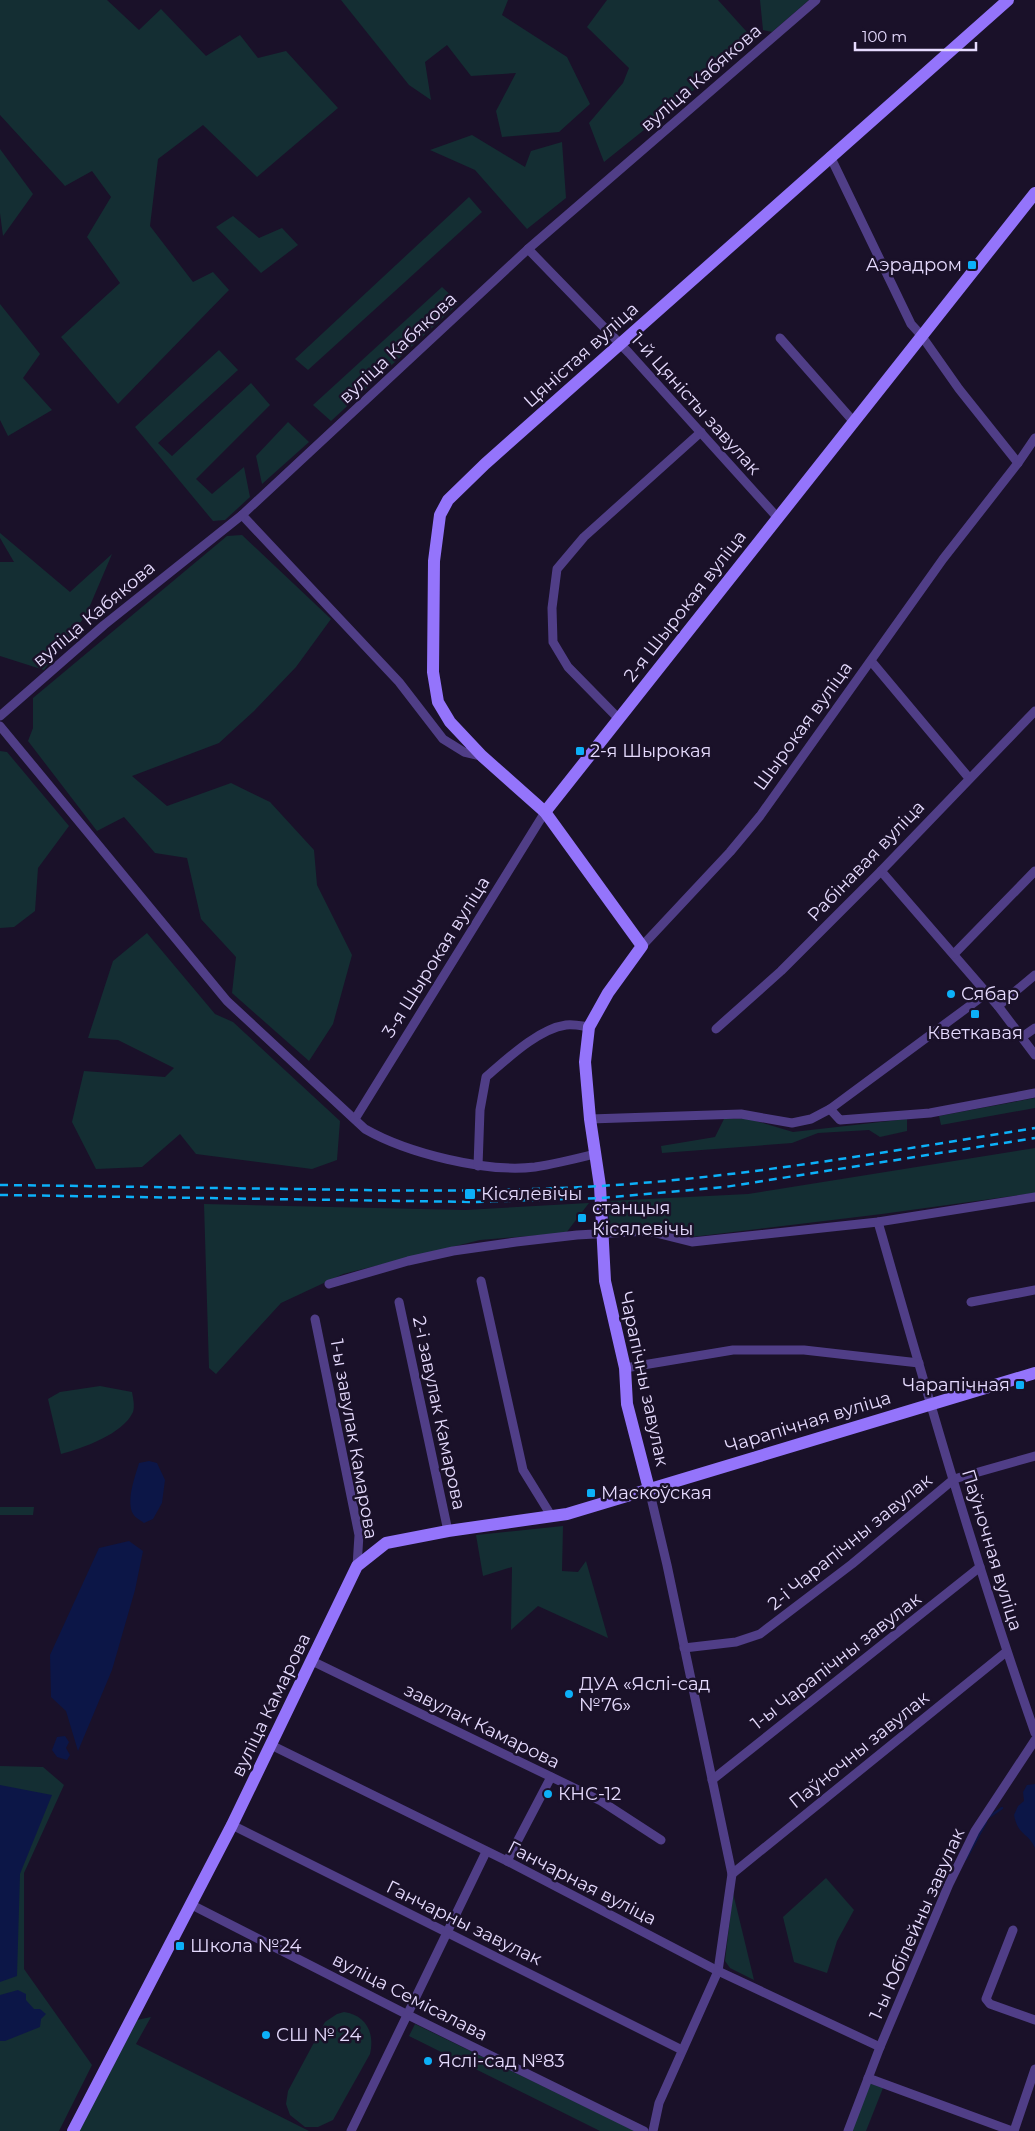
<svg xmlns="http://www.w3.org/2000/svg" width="1035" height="2131" font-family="Montserrat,sans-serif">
<rect width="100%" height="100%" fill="#1a1129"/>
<g fill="#142e33">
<path d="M0,0H107L139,30L161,9L206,56L240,35L258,58L286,51L338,108L257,177L203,125L158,159L150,226L193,282L213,272L229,290L118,404L61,337L120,283L87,237L111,197L92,171L65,186L0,115Z"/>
<path d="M341,0H508L502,15L567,57L590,104L559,132L502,137L496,111L516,73L471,76L447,45L425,62L431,100L409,85Z"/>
<path d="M607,0H718L755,41L604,162L589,123L623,83L629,68L587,27Z"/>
<path d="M760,0H809L772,32L763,30Z"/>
<path d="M472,135L525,167L531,151L562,142L566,198L527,229L475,170L430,150Z"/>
<path d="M0,149L33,194L3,236L0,213Z"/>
<path d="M469,197L482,212L308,370L295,359Z"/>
<path d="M233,216L259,238L282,228L298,245L261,273L216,227Z"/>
<path d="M442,287L459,303L331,421L313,405Z"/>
<path d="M0,304L40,354L23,378L52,410L8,436L0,420Z"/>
<path d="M219,350L238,370L158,443L172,456L251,383L270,405L196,479L212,494L244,467L250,497L225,520L213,521L135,427Z"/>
<path d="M288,422L309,442L262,484L256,456Z"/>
<path d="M0,533L70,592L112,554L86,615L44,670L0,656V562H14L0,538Z"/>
<path d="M242,535L331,619L296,667L254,711L219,743L132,776L167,806L231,783L270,802L314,850L317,885L352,955L333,1024L309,1061L232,993L236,957L201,919L187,858L155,853L124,817L97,831L28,741L33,728V698L227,536Z"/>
<path d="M0,751L7,752L69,826L38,868L35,911L14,927L0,928Z"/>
<path d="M147,933L215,1014L233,1022L340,1121L337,1160L312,1169L196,1154L180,1134L142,1167L96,1169L72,1122L84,1071L165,1077L174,1068L118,1040L88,1038L113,961Z"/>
<path d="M1035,1098V1108L941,1125L939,1116Z"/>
<path d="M724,1119H749L793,1132L907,1119V1131L880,1137L869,1130L818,1133L792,1143L662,1153L661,1146L715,1137Z"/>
<path d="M1035,1148V1193L882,1214L692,1237L658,1227L609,1224L608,1201L748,1194Z"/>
<path d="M589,1203L566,1233L480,1240L343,1274L281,1303L216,1374L209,1368L204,1204L465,1210Z"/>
<path d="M100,1386L132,1392C133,1398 135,1406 133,1412C123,1434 83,1448 61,1454L48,1399L60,1392Z"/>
<path d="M0,1507H34L33,1515H0Z"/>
<path d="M563,1526L562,1571L578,1572L586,1561L608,1638L538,1606L511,1630L512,1567L483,1576L476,1535Z"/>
<path d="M0,1766L43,1767L64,1785L24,1873V1969L92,2065L59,2131H0Z"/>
<path d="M826,1878L854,1910L837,1941L827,1973L794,1962L783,1917Z"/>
<path d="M733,1893L754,1980L730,1968L725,1961Z"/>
<path d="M344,2012C366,2015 375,2033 370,2054L333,2120L318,2127H305L290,2115L286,2104L288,2091L325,2022L337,2014Z"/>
<path d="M151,2017L136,2044L309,2131H79L137,2020Z"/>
<path d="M415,2024L635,2131H600L409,2036Z"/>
<path d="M869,2083L883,2088L866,2131H852Z"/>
</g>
<g fill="#0c1647">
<path d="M149,1461L157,1463L165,1480L162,1503L153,1519L144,1523C140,1520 134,1517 132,1512C127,1497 135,1477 139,1463Z"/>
<path d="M129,1541L143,1551L135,1590L112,1670L78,1751L66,1711L51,1697L50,1655L99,1548Z"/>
<path d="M65,1736L69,1742L66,1748L70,1755L67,1760L57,1757L52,1750L57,1737Z"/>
<path d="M1035,1784V1848C1028,1832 1018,1836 1014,1815L1018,1806L1024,1801L1023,1792L1027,1785Z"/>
<path d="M0,1785L52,1795L20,1874L17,1976L0,1982Z"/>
<path d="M18,1990L26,1994V2000L34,2009H40L46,2014L41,2019L40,2027L5,2041H0V1995Z"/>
</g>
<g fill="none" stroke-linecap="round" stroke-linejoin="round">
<g stroke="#0c1647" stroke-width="2.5">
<path d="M989,1817L1002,1808"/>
<path d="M966,1859L986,1822"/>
</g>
<g stroke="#503e87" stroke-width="9">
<path d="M830,156L911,324L921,335L959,389L1018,463"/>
<path d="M528,249L629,353L777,517"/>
<path d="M780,338L854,422"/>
<path d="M242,515L399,682L443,739L464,752L481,756"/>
<path d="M871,661L969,778"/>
<path d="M0,716L104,625L242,515L528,249L816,0"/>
<path d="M619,719L568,667L553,642L552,608L557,569L584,537L701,432"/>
<path d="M0,726L227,1001L365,1129C407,1153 486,1173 535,1167C555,1164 575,1159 595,1154"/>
<path d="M881,871L998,1006L1035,1055"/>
<path d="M642,946L730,852L760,816L943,559L1018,463L1035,438"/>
<path d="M954,954L1035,871"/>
<path d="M998,1006L1035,975"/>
<path d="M716,1029L781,971L881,871L1035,711"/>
<path d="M1022,1037L1035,1028"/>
<path d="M830,1109L840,1120L930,1113L1035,1093"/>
<path d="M355,1119L545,812"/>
<path d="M590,1119L741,1114L792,1123L811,1119L830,1109L987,993"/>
<path d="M478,1166L480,1110L486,1077C507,1059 538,1029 566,1025C574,1024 582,1026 589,1027"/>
<path d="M878,1222C927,1393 976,1565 1035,1733"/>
<path d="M481,1281L523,1470L552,1517"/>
<path d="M329,1284L408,1261L453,1251L516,1242L577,1235L648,1231L692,1242L878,1222L1035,1197"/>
<path d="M399,1302L448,1531"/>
<path d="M971,1302L1035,1290"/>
<path d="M315,1319L359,1535L357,1566"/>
<path d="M625,1368L733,1350H804L919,1363"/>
<path d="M649,1489L667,1565L732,1874L718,1971L659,2103L653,2131"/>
<path d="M684,1648L736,1642L760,1634L852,1564L954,1479L1035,1456"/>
<path d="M312,1661L601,1801L661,1840"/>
<path d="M271,1745L507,1861L718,1971L880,2047"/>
<path d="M712,1780L980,1567"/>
<path d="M232,1825L682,2050"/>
<path d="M507,1861L551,1777"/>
<path d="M732,1874L1006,1652"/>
<path d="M190,1904L408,2015L644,2131"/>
<path d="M1013,1930L986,1999L990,2004L1035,2020"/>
<path d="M868,2078L1012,2131"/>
<path d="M351,2131L486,1852"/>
<path d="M848,2131L880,2047L949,1884L975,1831L1035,1740"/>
<path d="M1014,2131L1035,2069"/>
</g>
<g stroke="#9474fb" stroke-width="12">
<path d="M545,812L1035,193"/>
<path d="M649,1489L627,1404L625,1368L605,1281L600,1186L590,1119L585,1062L589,1027L608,993L642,946L545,812L482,756L450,722L438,702L433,672L434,561L440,515L448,500L485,464L1008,0"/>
<path d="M73,2131L232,1825L357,1566L386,1543L448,1531L567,1514L1035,1373"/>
</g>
<g stroke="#0cb0f8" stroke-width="2.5" stroke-dasharray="8 6" stroke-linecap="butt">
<path d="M0,1185C99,1186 198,1188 298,1189C399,1191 499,1192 600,1186C747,1177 891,1151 1035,1128"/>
<path d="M0,1195L474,1202L601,1198L725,1187L1035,1138"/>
</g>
</g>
<g fill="#0cb0f8" stroke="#1a1129" stroke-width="2">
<rect x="967" y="260" width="10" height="10" rx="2.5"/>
<rect x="575" y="746" width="10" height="10" rx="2.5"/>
<circle cx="951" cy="994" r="5"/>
<rect x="970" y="1009" width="10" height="10" rx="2.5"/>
<rect x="464" y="1188" width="12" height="12" rx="2.5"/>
<rect x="577" y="1213" width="10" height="10" rx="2.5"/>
<rect x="1015" y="1380" width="10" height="10" rx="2.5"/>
<rect x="586" y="1488" width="10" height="10" rx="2.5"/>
<circle cx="569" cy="1694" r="5"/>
<circle cx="548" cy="1794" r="5"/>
<rect x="175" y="1941" width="10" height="10" rx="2.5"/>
<circle cx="266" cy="2035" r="5"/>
<circle cx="428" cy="2061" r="5"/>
</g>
<g text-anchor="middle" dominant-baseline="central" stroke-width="5" stroke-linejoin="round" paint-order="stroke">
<g font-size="18" fill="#e6dbfe" stroke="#1a1129">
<text transform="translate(701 78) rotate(-41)">вуліца Кабякова</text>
<text transform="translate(398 348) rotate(-43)">вуліца Кабякова</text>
<text transform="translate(581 355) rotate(-42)">Цяністая вуліца</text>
<text transform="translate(696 404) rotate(48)">1-й Цяністы завулак</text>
<text transform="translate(685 606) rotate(-52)">2-я Шырокая вуліца</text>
<text transform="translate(94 614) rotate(-40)">вуліца Кабякова</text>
<text transform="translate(803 726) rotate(-54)">Шырокая вуліца</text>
<text transform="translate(866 861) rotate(-46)">Рабінавая вуліца</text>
<text transform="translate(436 957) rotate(-58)">3-я Шырокая вуліца</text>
<text transform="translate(644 1379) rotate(78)">Чарапічны завулак</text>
<text transform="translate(439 1413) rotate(78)">2-і завулак Камарова</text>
<text transform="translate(808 1422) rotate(-17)">Чарапічная вуліца</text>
<text transform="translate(354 1439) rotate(80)">1-ы завулак Камарова</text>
<text transform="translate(850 1542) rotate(-39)">2-і Чарапічны завулак</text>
<text transform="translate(992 1550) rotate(73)">Паўночная вуліца</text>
<text transform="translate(836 1661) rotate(-38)">1-ы Чарапічны завулак</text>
<text transform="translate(271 1705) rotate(-64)">вуліца Камарова</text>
<text transform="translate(482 1726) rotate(26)">завулак Камарова</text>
<text transform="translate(859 1750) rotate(-39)">Паўночны завулак</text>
<text transform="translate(582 1883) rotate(27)">Ганчарная вуліца</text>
<text transform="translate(464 1923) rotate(26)">Ганчарны завулак</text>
<text transform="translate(917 1924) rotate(-66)">1-ы Юбілейны завулак</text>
<text transform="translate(410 1997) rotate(27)">вуліца Семісалава</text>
</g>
<g font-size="18" fill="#e6dbfe" stroke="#1a1129" text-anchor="start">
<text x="962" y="265" text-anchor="end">Аэрадром</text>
<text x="590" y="751">2-я Шырокая</text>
<text x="961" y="994">Сябар</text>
<text x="975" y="1033" text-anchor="middle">Кветкавая</text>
<text x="481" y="1194">Кісялевічы</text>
<text x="592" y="1208">станцыя<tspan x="592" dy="21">Кісялевічы</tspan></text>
<text x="1010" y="1385" text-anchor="end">Чарапічная</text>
<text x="601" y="1493">Маскоўская</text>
<text x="579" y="1684">ДУА «Яслі-сад<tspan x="579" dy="21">№76»</tspan></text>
<text x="558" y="1794">КНС-12</text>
<text x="190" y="1946">Школа №24</text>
<text x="276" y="2035">СШ № 24</text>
<text x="438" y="2061">Яслі-сад №83</text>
</g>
</g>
<path d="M855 42v8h121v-8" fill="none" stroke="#e6dbfe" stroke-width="2.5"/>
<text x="862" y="42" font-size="15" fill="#e6dbfe" stroke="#1a1129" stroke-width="4" paint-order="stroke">100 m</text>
</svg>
